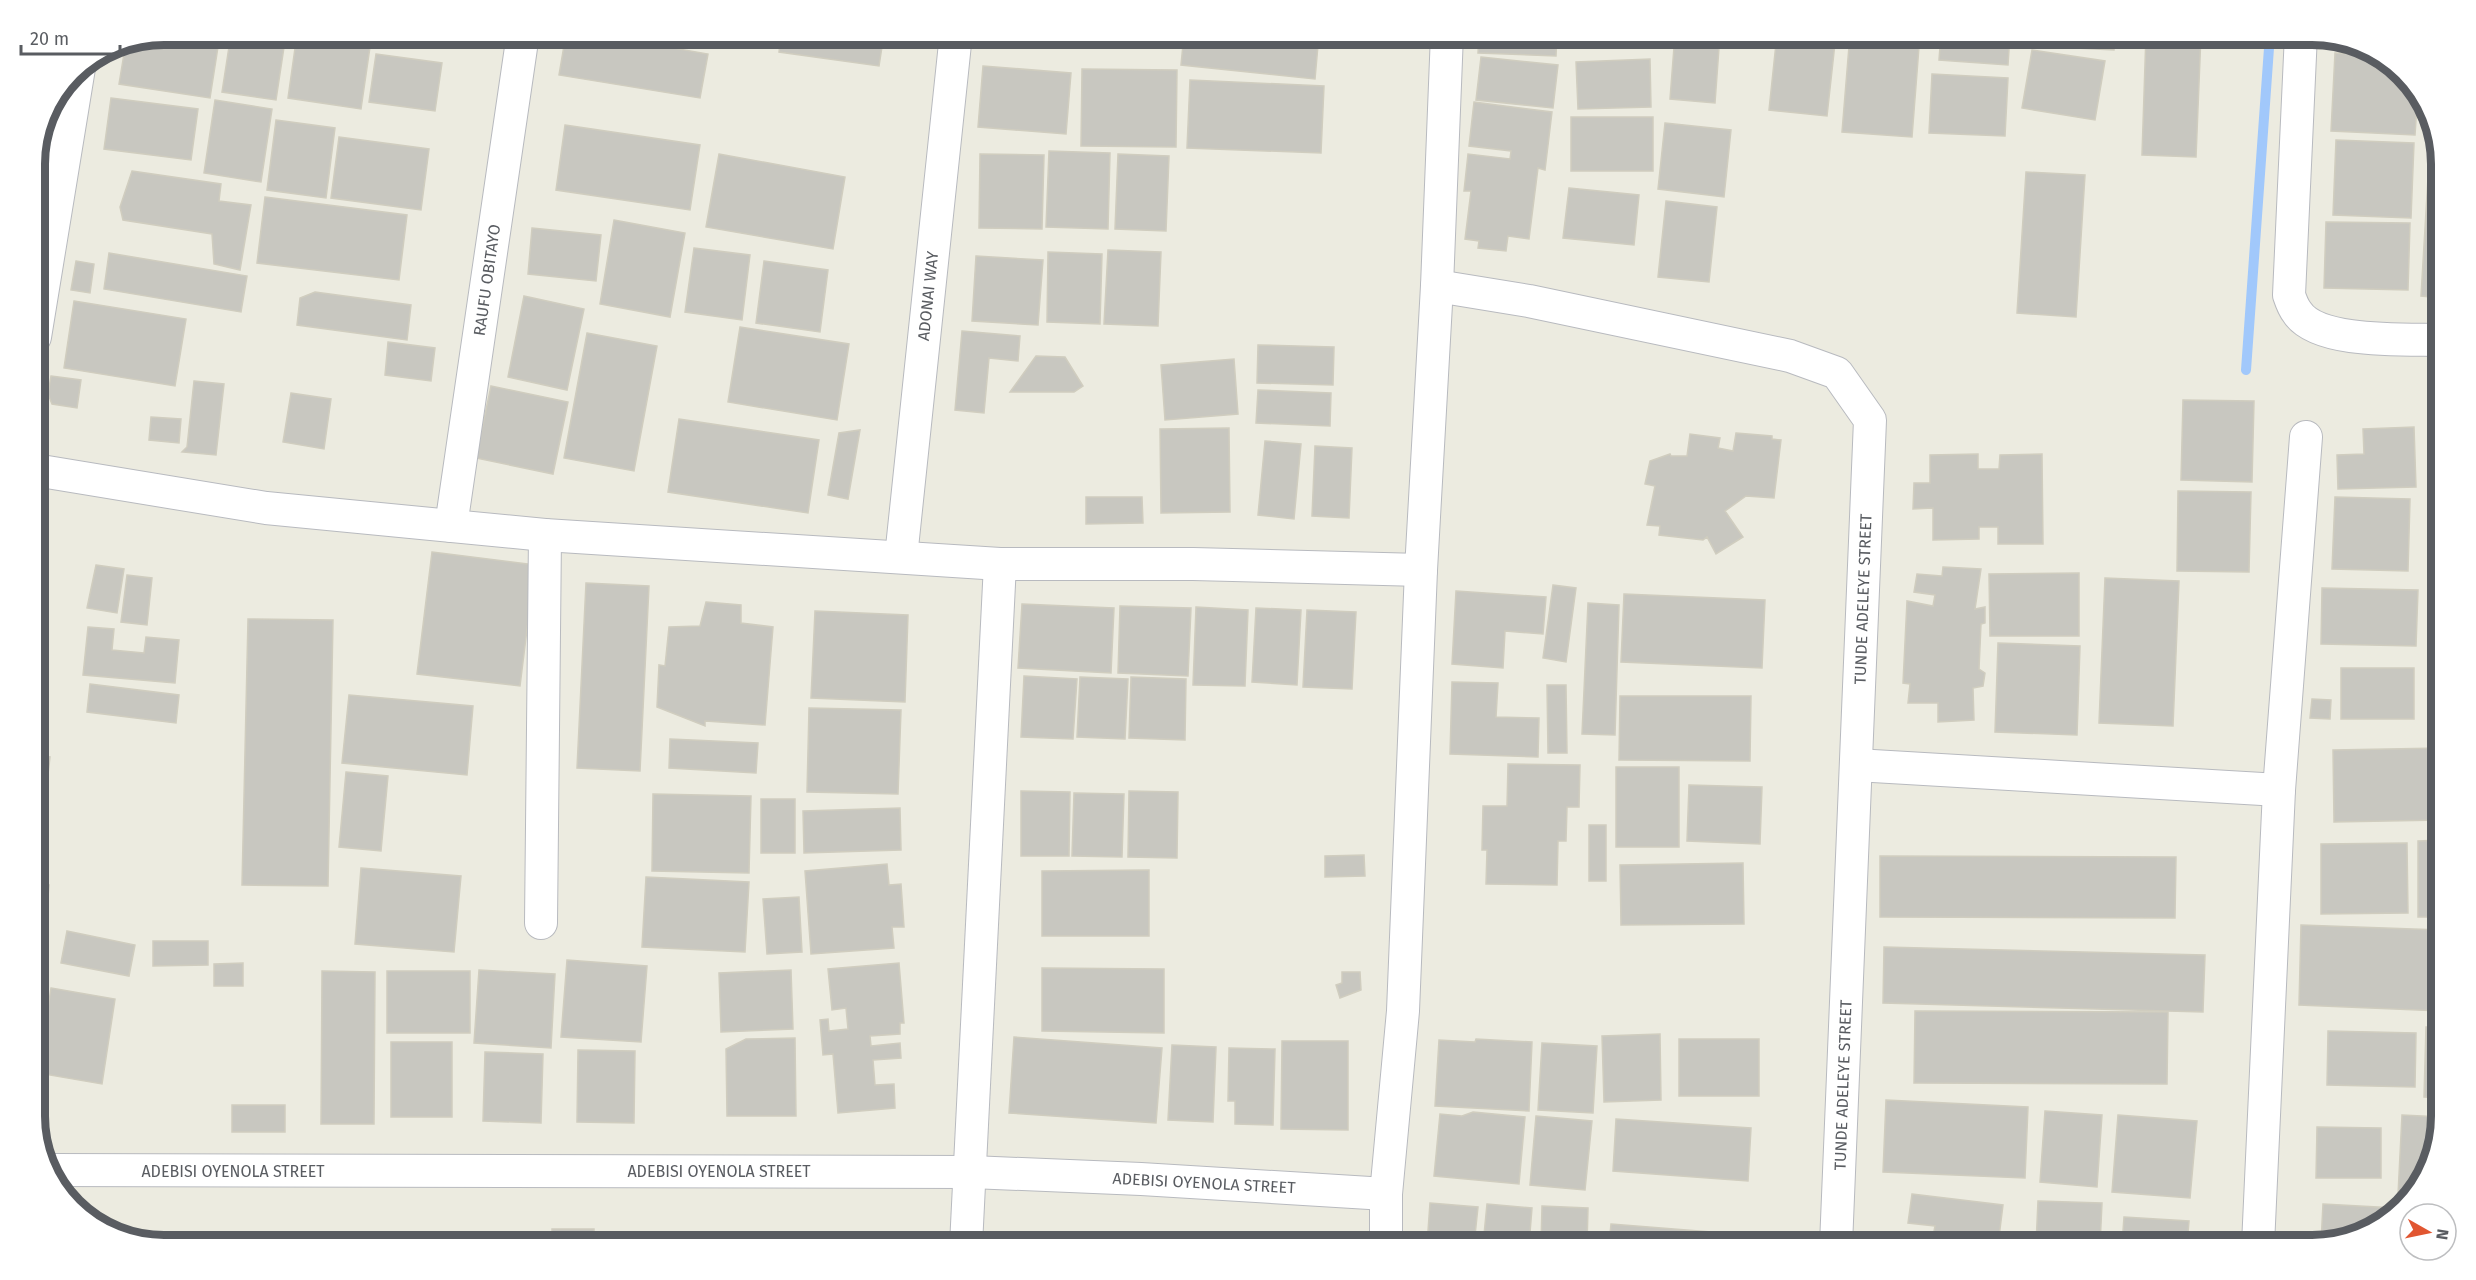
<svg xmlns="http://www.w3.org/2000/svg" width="2476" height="1280" font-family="'Fira Sans',sans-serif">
<rect width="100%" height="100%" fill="#ecebe0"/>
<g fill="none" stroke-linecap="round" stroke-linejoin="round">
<path stroke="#a1c8fb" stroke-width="10" d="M2246,370L2270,34"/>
</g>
<g fill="#c8c7c0" stroke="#d0cdbf" stroke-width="1.5">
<path d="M164,34H220L210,98L119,84L126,42Z"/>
<path d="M231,34H286L276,100L222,92Z"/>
<path d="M297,34H336L371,40L361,109L288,98Z"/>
<path d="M566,34H593L708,54L700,98L559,75Z"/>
<path d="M781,34H884L879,66L779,52Z"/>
<path d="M1116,34H1174L1172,42Z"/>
<path d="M1184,34H1319L1315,79L1181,65Z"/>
<path d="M1479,34H1557L1556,56L1478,53Z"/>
<path d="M1592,34H1659L1658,47L1591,43Z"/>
<path d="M1675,34H1720L1715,103L1670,99Z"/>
<path d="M1777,34H1836L1827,116L1769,110Z"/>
<path d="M1850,34H1920L1912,137L1842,132Z"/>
<path d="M1941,34H2010L2008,65L1939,60Z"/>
<path d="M2037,34H2115L2114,50L2037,46Z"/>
<path d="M2146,34H2201L2196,157L2142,155Z"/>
<path d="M2032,50L2105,61L2095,120L2022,108Z"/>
<path d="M2335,53L2377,55L2418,90L2415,135L2331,131Z"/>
<path d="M376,54L442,63L435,111L369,102Z"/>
<path d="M1481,57L1558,65L1553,108L1476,100Z"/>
<path d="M1650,59L1651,107L1578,109L1576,62Z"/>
<path d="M983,66L1071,73L1066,134L978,127Z"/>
<path d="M1082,69L1177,70L1176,147L1081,146Z"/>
<path d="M1932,74L2008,78L2005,136L1929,133Z"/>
<path d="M1190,80L1324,86L1321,153L1187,148Z"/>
<path d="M111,98L198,109L191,160L104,149Z"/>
<path d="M215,100L272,109L261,182L204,173Z"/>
<path d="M1474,102L1552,112L1545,170L1538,168L1529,239L1508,236L1506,251L1478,248L1479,241L1465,239L1471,191H1464L1468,154L1510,159L1511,151L1469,146Z"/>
<rect x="1571" y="117" width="82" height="54"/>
<path d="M276,120L335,128L326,198L267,190Z"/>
<path d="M1665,123L1731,130L1724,197L1658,189Z"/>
<path d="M565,125L700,145L690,210L556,190Z"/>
<path d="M339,137L429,149L421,210L331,198Z"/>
<path d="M2336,140L2414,143L2411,218L2333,215Z"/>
<path d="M2430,144L2437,145L2441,156V298L2421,296Z"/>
<path d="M1049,151L1110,153L1108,229L1046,227Z"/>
<path d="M719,154L845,177L833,249L706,227Z"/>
<path d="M980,154L1044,155L1042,229L979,228Z"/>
<path d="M1118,154L1169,156L1166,231L1115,229Z"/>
<path d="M132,171L221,184L219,201L251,205L240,270L214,264L212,234L123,220L120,207Z"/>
<path d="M2026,172L2085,175L2076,317L2017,313Z"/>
<path d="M1569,188L1639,195L1634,245L1563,238Z"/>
<path d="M265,197L407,215L399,280L257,263Z"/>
<path d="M1666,201L1717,207L1709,282L1658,277Z"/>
<path d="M614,220L685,233L670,317L600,304Z"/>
<path d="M2326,222L2410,223L2408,290L2324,288Z"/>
<path d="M532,228L601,235L596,281L528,274Z"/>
<path d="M694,248L750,255L742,320L685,312Z"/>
<path d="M1108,250L1161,252L1158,326L1104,324Z"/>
<path d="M1048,252L1102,254L1100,324L1047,322Z"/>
<path d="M109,253L247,276L241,312L104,289Z"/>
<path d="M976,256L1043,260L1038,325L972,321Z"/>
<path d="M76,261L94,264L90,293L71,290Z"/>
<path d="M764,261L828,270L820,332L756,323Z"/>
<path d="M315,292L411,305L407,340L297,325L300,298Z"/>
<path d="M524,296L584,309L567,390L508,377Z"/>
<path d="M74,301L186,319L175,386L64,368Z"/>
<path d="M740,327L849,344L837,420L728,402Z"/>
<path d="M962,331L1020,336L1018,361L989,358L984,413L955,410Z"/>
<path d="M587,333L657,346L634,471L564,458Z"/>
<path d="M388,342L435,348L431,381L385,375Z"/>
<path d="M1258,345L1334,347L1333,385L1257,383Z"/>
<path d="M1036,356L1065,357L1083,386L1074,392H1010Z"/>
<path d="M1234,359L1238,414L1165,420L1161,365Z"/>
<path d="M51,376L81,380L77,408L52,404L48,394Z"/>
<path d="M194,381L224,384L216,455L182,452L187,447Z"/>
<path d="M491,386L568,402L553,474L476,458Z"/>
<path d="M1258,390L1331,393L1330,426L1256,423Z"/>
<path d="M291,393L331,399L324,449L283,442Z"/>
<path d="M2183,400L2254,401L2252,482L2181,480Z"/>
<path d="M151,417L181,419L179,443L149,440Z"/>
<path d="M679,419L819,440L808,513L668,492Z"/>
<path d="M2414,427L2416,487L2338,489L2337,455L2364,454L2363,429Z"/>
<path d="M1229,428L1230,512L1161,513L1160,429Z"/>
<path d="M860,430L848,499L828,495L839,433Z"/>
<path d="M1736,433L1772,436V439L1781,440L1774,498L1746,496L1725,511L1743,537L1716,554L1707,537L1703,540L1659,535L1660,526L1647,525L1655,486L1645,484L1650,461L1670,454L1671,456H1687L1690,434L1720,438L1718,448L1733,451Z"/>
<path d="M1265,441L1301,444L1294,519L1258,515Z"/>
<path d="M1315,446L1352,448L1349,518L1312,516Z"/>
<path d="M1978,454V469H1999L2000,455L2042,454L2043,544H1998V527H1979V539L1933,540V508L1913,509L1914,483H1930V455Z"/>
<path d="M2178,491L2251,492L2249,572L2177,571Z"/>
<path d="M1086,497H1142L1143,523L1086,524Z"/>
<path d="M2335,497L2410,499L2408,571L2332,569Z"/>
<path d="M432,552L535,565L520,686L417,674Z"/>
<path d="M96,565L124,569L117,613L87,608Z"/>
<path d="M1943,567L1981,569L1975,609L1985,607V623L1981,624L1979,669L1985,673L1983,686L1973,688L1974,720L1938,722V703H1908L1910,684L1903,683L1907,601L1933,606L1935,595L1914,592L1917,574L1942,576Z"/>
<path d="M2079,573V636H1990L1989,574Z"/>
<path d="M127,575L152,578L147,625L121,622Z"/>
<path d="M2105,578L2179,581L2173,726L2099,723Z"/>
<path d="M586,583L649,586L640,771L577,768Z"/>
<path d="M2440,584H2441V652Z"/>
<path d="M1553,585L1576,588L1566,662L1543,658Z"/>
<path d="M2322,588L2418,590L2416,646L2321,644Z"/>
<path d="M1456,591L1546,597L1543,634L1505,631L1503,668L1452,664Z"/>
<path d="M1624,594L1765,600L1762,668L1621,662Z"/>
<path d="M706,602L741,605V623L773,627L765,725L705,721V726L657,707L659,665L665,666L669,627L700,626Z"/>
<path d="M1588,603L1619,605L1615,735L1582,734Z"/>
<path d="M1022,604L1114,608L1111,673L1018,668Z"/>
<path d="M1120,606L1191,608L1188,676L1118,673Z"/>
<path d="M1196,607L1248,610L1245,686L1193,685Z"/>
<path d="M1256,608L1301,610L1297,685L1252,682Z"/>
<path d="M1307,610L1356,612L1352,689L1303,687Z"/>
<path d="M815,611L908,615L905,702L811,698Z"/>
<path d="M248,619L333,620L328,886L242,885Z"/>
<path d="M88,627L114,629L112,650L144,653L146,637L179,640L175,683L83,675Z"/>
<path d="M1998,643L2080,646L2077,735L1995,732Z"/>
<path d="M2435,662L2441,663V732L2432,731Z"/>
<rect x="2341" y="668" width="73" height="51"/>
<path d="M1024,676L1077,679L1073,739L1021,737Z"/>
<path d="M1080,677L1128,679L1125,739L1077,737Z"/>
<path d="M1131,677L1186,679L1185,740L1129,738Z"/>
<path d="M1452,682L1498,683L1496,717L1539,718L1538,757L1450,754Z"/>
<path d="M90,684L179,695L176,723L87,712Z"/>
<path d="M1547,685H1566L1567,753H1548Z"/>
<path d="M349,695L473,706L467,775L342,763Z"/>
<path d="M1620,696H1751L1750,761L1619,760Z"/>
<path d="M2312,699L2331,700L2330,719L2310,718Z"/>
<path d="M809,708L901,710L898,794L807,792Z"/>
<path d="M670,739L758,743L756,773L669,768Z"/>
<path d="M2441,748V820L2334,822L2333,750Z"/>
<path d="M35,755L50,757L41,834H48L45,861L35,860V863Z"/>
<path d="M1508,764L1580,765L1579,807H1567L1566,841H1558L1557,885L1486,884L1487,850H1482L1483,806H1507Z"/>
<rect x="1616" y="767" width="63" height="80"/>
<path d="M346,772L388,776L381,851L339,847Z"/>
<path d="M1689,785L1762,787L1760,844L1687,841Z"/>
<path d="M1021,791L1070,792L1069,856H1021Z"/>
<path d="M1129,791L1178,792L1177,858L1128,857Z"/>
<path d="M1074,793L1124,794L1122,857L1072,856Z"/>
<path d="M653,794L751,796L749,873L652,871Z"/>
<rect x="761" y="799" width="34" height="54"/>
<path d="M900,808L901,850L804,853L803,811Z"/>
<rect x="1589" y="825" width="17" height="56"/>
<path d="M2441,840V917H2418V841Z"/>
<path d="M2407,843L2408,913L2321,914V844Z"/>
<path d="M1364,855L1365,876L1325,877V856Z"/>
<path d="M1880,856L2176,857L2175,918L1880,917Z"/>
<path d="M1743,863L1744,924L1621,925L1620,865Z"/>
<path d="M887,864L889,885L901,884L904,927H892L894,948L811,954L805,871Z"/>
<path d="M361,868L461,876L454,952L355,944Z"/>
<path d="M1149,870V936H1042V871Z"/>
<path d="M646,877L749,882L745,952L642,947Z"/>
<path d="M35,884L49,885L47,909L35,908Z"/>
<path d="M799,897L802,952L767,954L763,899Z"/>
<path d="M2301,925L2441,930V1011L2299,1005Z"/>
<path d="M67,931L135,945L129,976L61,963Z"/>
<path d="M153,941H208V965L153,966Z"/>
<path d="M1884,947L2205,955L2203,1012L1883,1003Z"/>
<path d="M567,960L647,966L641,1042L561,1037Z"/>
<path d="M243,963V986H214V964Z"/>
<path d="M899,963L904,1023H900V1034L870,1036L871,1046L900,1043L901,1058L873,1060L875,1085L894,1084L895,1108L838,1113L833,1054L823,1055L820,1020L828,1019L829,1031L848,1029L846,1008L832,1010L828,969Z"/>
<path d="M1042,968L1164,969V1033L1042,1031Z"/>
<path d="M479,970L555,974L551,1048L474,1043Z"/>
<path d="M791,970L793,1029L721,1032L719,973Z"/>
<path d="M322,971L375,972L374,1124H321Z"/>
<rect x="387" y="971" width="83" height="62"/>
<path d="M1342,972H1360L1361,990L1340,998L1336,985L1342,983Z"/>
<path d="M51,988L115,999L102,1084L38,1073Z"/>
<path d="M1915,1011L2168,1012L2167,1084L1914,1083Z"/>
<path d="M2426,1027H2441V1098L2424,1097Z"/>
<path d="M2328,1031L2416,1033L2415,1087L2327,1085Z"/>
<path d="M1660,1034L1661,1100L1604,1102L1602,1036Z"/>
<path d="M1014,1037L1162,1048L1156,1123L1009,1113Z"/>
<path d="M795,1038L796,1116H727L726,1049L746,1039Z"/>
<path d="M1476,1039L1532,1042L1529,1111L1435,1106L1439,1040L1475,1042Z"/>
<rect x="1679" y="1039" width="80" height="57"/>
<path d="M1282,1041H1348V1130L1281,1129Z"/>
<rect x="391" y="1042" width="61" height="75"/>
<path d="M1542,1043L1597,1046L1593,1113L1538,1110Z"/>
<path d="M1172,1045L1216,1047L1213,1122L1168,1120Z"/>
<path d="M1229,1048L1275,1049L1273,1125L1235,1124V1101H1228Z"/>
<path d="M578,1050L635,1051L634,1123L577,1122Z"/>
<path d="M485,1052L543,1054L541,1123L483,1121Z"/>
<path d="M1886,1100L2028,1107L2025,1178L1883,1172Z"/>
<rect x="232" y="1105" width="53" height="27"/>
<path d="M2045,1111L2102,1115L2097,1187L2040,1182Z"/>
<path d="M1473,1112L1525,1117L1519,1184L1434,1176L1440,1114L1462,1116Z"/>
<path d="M2118,1115L2197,1121L2190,1198L2112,1192Z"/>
<path d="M2402,1115L2441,1117L2428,1174L2408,1195H2398Z"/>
<path d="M1536,1116L1592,1121L1585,1190L1530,1185Z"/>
<path d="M1616,1119L1751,1128L1748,1181L1613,1171Z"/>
<path d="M2317,1127L2381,1128V1178H2316Z"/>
<path d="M1912,1194L2003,1205L1998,1245H1897L1898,1232L1933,1237L1935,1226L1908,1223Z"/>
<path d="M2038,1201L2102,1203L2100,1245H2036Z"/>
<path d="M1430,1203L1478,1207L1474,1245H1427Z"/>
<path d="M1487,1204L1532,1208L1529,1245H1483Z"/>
<path d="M2323,1204L2395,1208L2377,1228L2321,1243Z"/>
<path d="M1542,1206L1588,1208L1587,1245H1541Z"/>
<path d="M2124,1217L2189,1221L2187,1245H2122Z"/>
<path d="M1611,1224L1749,1235L1748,1245H1609Z"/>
<rect x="552" y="1229" width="42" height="16"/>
<path d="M1333,1233L1334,1245H1190V1244Z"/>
</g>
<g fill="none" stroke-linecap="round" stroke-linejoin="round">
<defs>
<g id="minor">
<path d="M2301,34L2289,295C2291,301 2293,307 2297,312C2317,344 2406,339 2441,340"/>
<path d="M1437,286L1529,301L1790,356L1837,373L1870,420L1836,1245"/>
<path d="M35,337L79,68"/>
<path d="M35,470L266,508L545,535L1000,564H1193L1421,570"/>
<path d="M451,526L523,34"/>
<path d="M901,557L956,34"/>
<path d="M1856,765L2279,790"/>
<path d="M541,923L545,535"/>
<path d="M50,1170L971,1172L1141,1179L1386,1194"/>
<path d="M966,1245L1000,564"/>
<path d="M1386,1245V1194L1403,1011L1421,570L1437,286L1447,34"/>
<path d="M2258,1245L2279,790L2306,437"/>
</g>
</defs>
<use href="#minor" stroke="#b8babf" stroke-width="34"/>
<use href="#minor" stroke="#fff" stroke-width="32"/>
</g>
<g text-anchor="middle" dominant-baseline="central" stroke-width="4.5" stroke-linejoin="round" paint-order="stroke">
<g font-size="16" fill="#595c61" stroke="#fff">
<text transform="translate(487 280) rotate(-82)">RAUFU OBITAYO</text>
<text transform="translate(928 296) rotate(-84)">ADONAI WAY</text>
<text transform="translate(1863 599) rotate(-88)">TUNDE ADELEYE STREET</text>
<text transform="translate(1843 1085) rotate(-88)">TUNDE ADELEYE STREET</text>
<text x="233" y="1171">ADEBISI OYENOLA STREET</text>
<text x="719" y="1171">ADEBISI OYENOLA STREET</text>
<text transform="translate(1204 1183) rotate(3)">ADEBISI OYENOLA STREET</text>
</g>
</g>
<path d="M0 0H2476V1280H0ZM164 45H2312A119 119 0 0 1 2431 164V1116A119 119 0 0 1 2312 1235H164A119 119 0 0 1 45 1116V164A119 119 0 0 1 164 45Z" fill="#fff" fill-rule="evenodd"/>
<path fill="none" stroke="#595c61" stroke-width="8" d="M164 45H2312A119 119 0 0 1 2431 164V1116A119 119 0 0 1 2312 1235H164A119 119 0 0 1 45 1116V164A119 119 0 0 1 164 45Z"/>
<g transform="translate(2428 1232) rotate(99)"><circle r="28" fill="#ffffff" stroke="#bdbec0" stroke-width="1.5"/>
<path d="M0-4.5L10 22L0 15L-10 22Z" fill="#e15631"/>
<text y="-9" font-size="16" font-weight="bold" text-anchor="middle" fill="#595c61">N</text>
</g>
<path d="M21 45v9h99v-9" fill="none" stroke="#595c61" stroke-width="3"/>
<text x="30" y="45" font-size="18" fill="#595c61" stroke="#ffffff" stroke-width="4.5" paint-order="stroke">20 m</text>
</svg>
